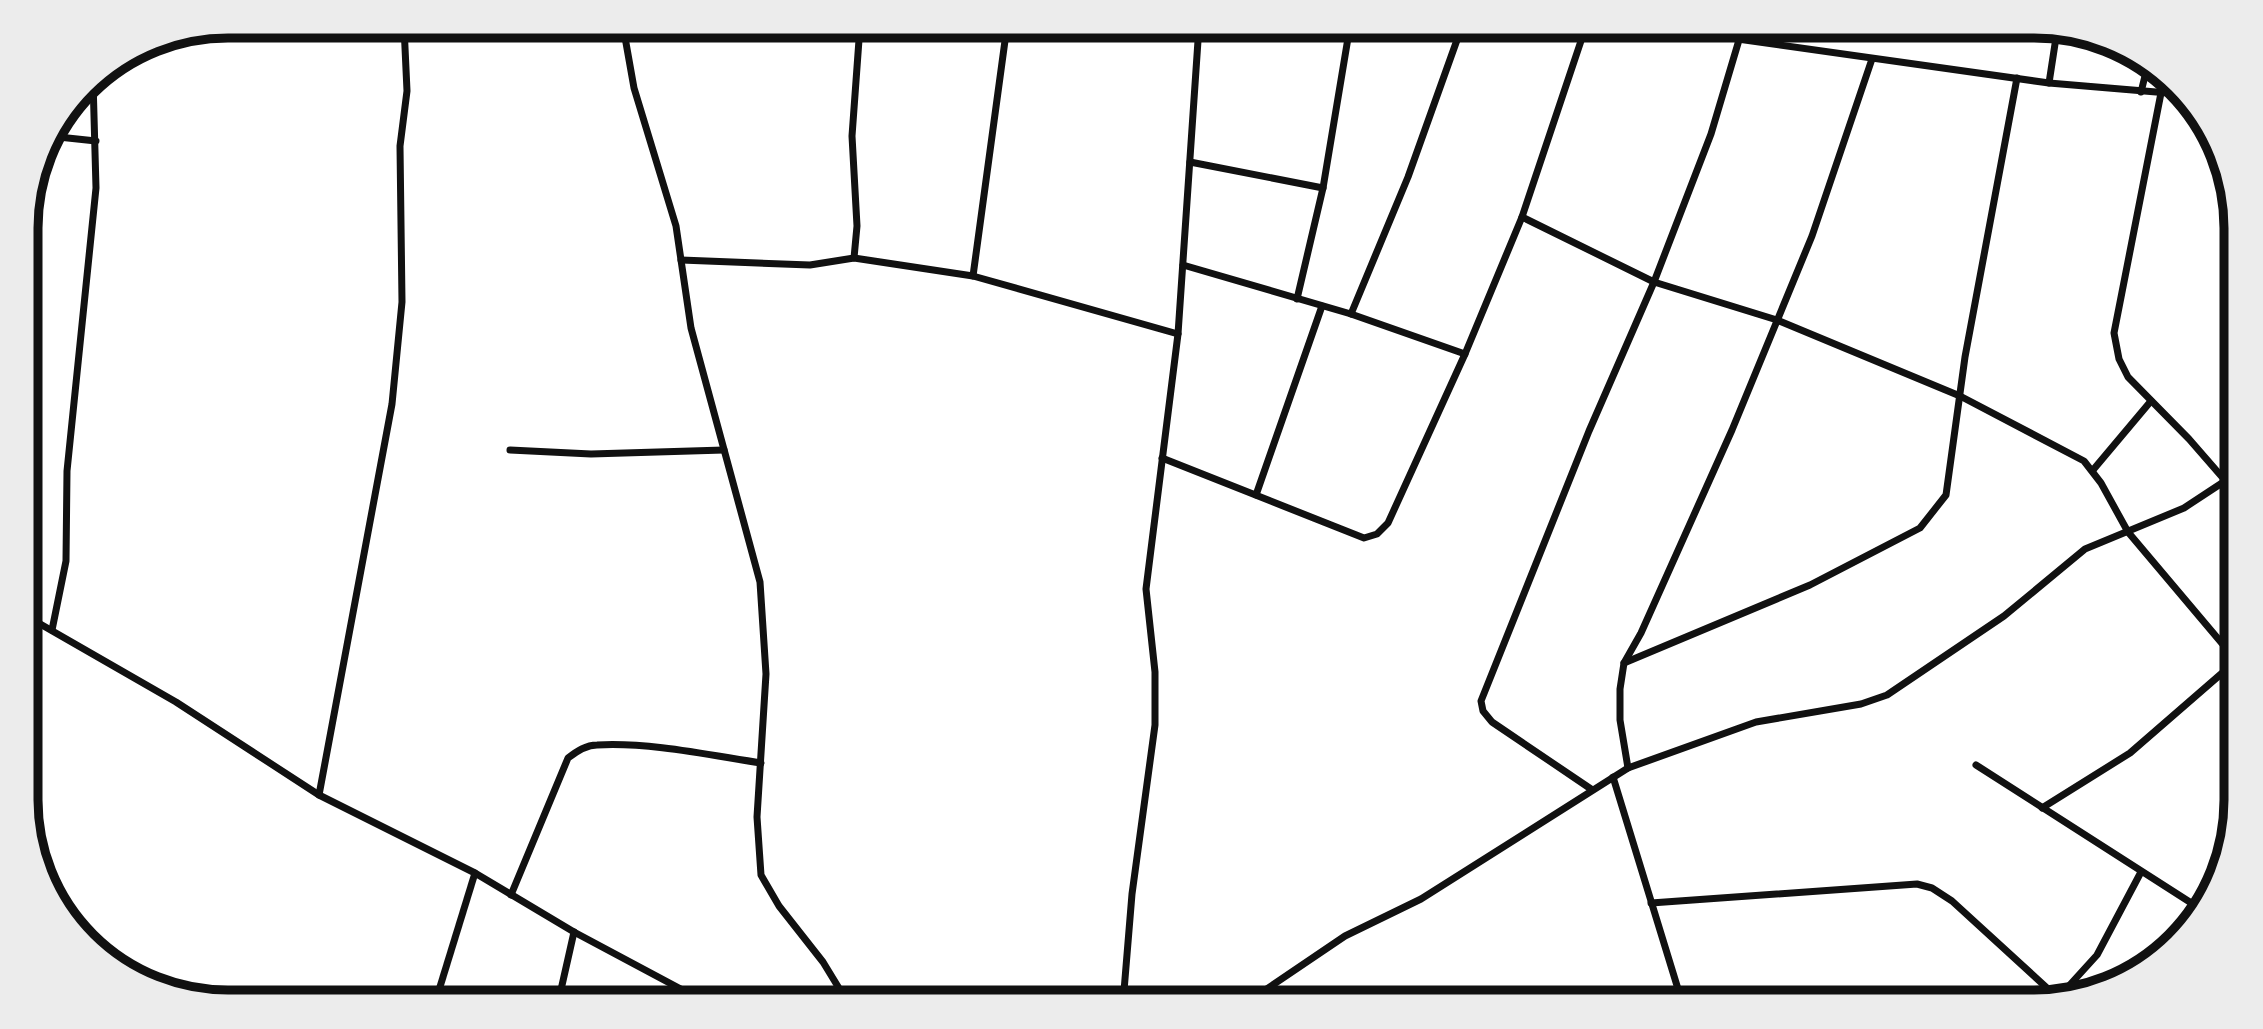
<svg xmlns="http://www.w3.org/2000/svg" width="2263" height="1029" font-family="'PT Serif',serif">
<rect width="100%" height="100%" fill="#fff"/>
<g fill="none" stroke-linecap="round" stroke-linejoin="round">
<g stroke="#111" stroke-width="7">
<path d="M623,26L634,88L676,226L691,328L760,582L766,674L757,817L761,875L779,906L823,962L848,1003"/>
<path d="M1645,26L2049,83L2180,94"/>
<path d="M2049,83L2057,31"/>
<path d="M2141,92L2147,68"/>
<path d="M2161,93L2114,333L2119,359L2128,377L2189,439L2236,493"/>
<path d="M49,136L96,141"/>
<path d="M1190,162L1323,188"/>
<path d="M1522,217L1654,282L1777,320L1960,396L2084,461L2101,483L2128,532L2236,660"/>
<path d="M854,258L973,276L1178,334"/>
<path d="M681,260L810,265L854,258L857,226L852,136L860,26"/>
<path d="M1183,265L1351,314L1465,354"/>
<path d="M973,276L1007,26"/>
<path d="M1297,299L1323,188L1350,26"/>
<path d="M1351,314L1408,177L1462,26"/>
<path d="M510,450L591,454L724,450"/>
<path d="M1162,458L1364,538L1377,534L1388,523L1465,354L1522,217L1586,26"/>
<path d="M2093,470L2151,401"/>
<path d="M1256,495L1322,306"/>
<path d="M28,617L176,702L319,795L475,873L574,932L707,1003"/>
<path d="M52,630L66,561L67,471L96,188L93,80"/>
<path d="M1624,663L1810,585L1920,528L1946,495L1965,357L2017,78"/>
<path d="M1976,765L2196,906"/>
<path d="M1628,768L1620,720V689L1624,663L1641,633L1732,430L1812,236L1872,59"/>
<path d="M1613,777L1682,1002"/>
<path d="M1591,789L1492,722L1483,711L1481,701L1589,431L1654,282L1711,134L1739,40"/>
<path d="M319,795L392,404L402,302L400,146L407,91L404,26"/>
<path d="M2042,808L2130,753L2236,661"/>
<path d="M511,895L568,758C577,751 586,745 597,745C649,742 709,755 761,763"/>
<path d="M1651,903L1917,884L1932,888L1952,901L2058,998"/>
<path d="M2057,999L2097,955L2141,872"/>
<path d="M435,1003L475,873"/>
<path d="M558,1003L574,932"/>
<path d="M686,1003L690,992"/>
<path d="M1123,1003L1132,894L1155,725V672L1146,589L1178,334L1199,26"/>
<path d="M1246,1003L1345,936L1421,899L1628,768L1756,722L1861,704L1887,695L2004,616L2085,549L2184,508L2225,481L2236,457"/>
</g>
</g>
<path d="M0 0H2263V1029H0ZM228 38H2034A190 190 0 0 1 2224 228V800A190 190 0 0 1 2034 990H228A190 190 0 0 1 38 800V228A190 190 0 0 1 228 38Z" fill="#ececec" fill-rule="evenodd"/>
<path fill="none" stroke="#111" stroke-width="9" d="M228 38H2034A190 190 0 0 1 2224 228V800A190 190 0 0 1 2034 990H228A190 190 0 0 1 38 800V228A190 190 0 0 1 228 38Z"/>
</svg>
